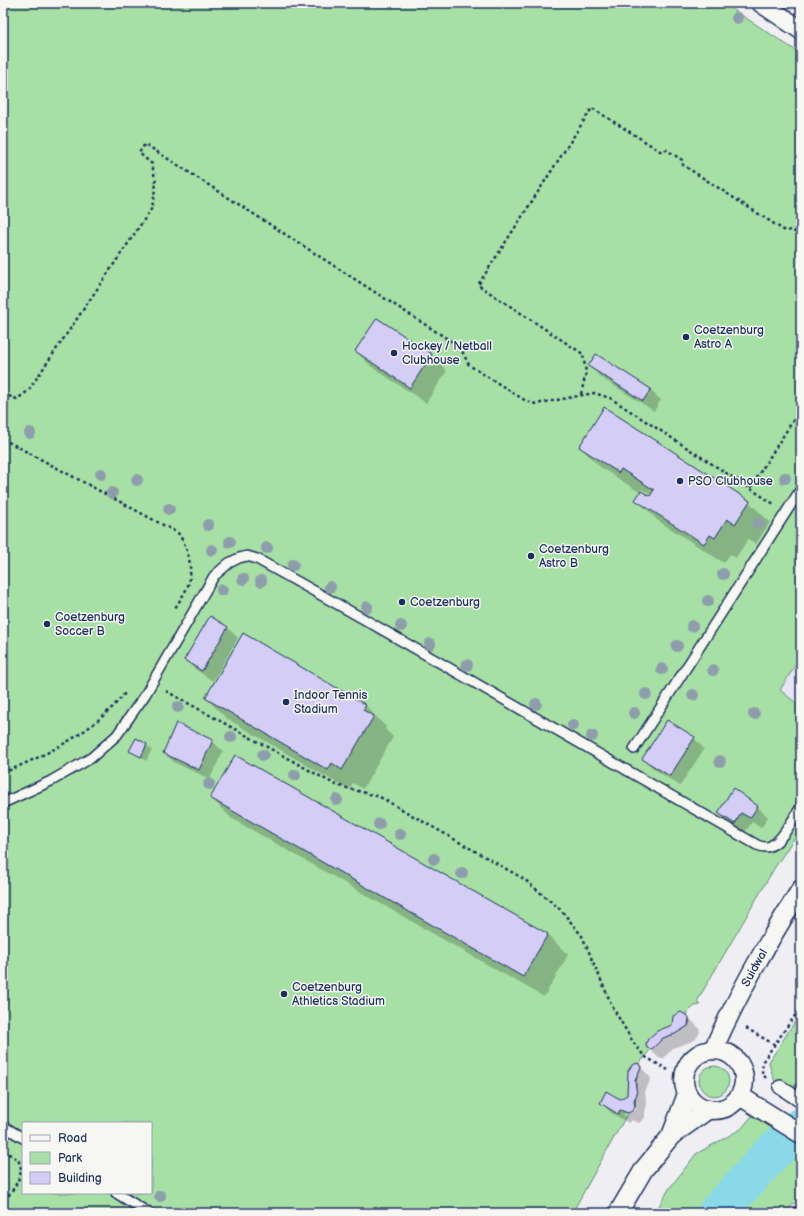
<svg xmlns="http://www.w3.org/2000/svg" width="804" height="1216" font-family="'Balsamiq Sans',sans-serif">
<rect width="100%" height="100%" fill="#efeef3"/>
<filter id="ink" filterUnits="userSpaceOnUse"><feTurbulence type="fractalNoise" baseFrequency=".025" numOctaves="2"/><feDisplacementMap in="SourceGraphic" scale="8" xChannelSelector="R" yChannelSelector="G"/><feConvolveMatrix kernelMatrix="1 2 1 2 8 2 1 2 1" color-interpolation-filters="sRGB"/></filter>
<g filter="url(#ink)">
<path fill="#e7e4f4" d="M801,656V707L780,690Z"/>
<g fill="#a7e0a4" stroke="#618881" fill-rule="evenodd">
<path d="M3,3H723L801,54V541L798,546L801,548V656L780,690L801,707V828L775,867L700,996L697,1002L700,1005L695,1006L686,1013L690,1021L688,1026L663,1038L650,1050L639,1064L641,1067C633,1080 637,1094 635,1107L626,1116L572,1213H3ZM23,1123H151V1193H23Z"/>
<path d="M801,1012V1109C781,1096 774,1085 769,1062Z"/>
<circle cx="714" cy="1081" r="15"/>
<path d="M752,1116L801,1143V1197L784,1213H655L669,1189L696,1154L741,1129Z"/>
</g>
<g fill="#0003" fill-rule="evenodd">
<path d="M378,319L432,355L447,371L426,403L372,367L356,351Z"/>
<path d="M590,366L650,390L661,400L654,411L600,377Z"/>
<path d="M605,409L749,502L770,522L756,544L748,539L736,558L730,554L724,563L657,520L637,499L641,493L600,467L580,447ZM642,489L652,495L650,498L640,491Z"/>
<path d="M210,618L228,628L238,638L213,681L196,670L185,660Z"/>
<path d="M243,635L366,706L386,727L385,729L393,737L363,789L353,783L349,790L226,718L206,698Z"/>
<path d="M694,738L704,749L680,786L654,769L644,759Z"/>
<path d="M136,740L147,745L152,750L146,761L131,750Z"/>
<path d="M212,741L223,751L210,779L175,763L164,753Z"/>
<path d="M235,757L548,935L568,955L544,997L231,818L211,798Z"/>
<path d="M733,789L749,799L768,817L761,828L752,822L745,833L729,823L719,813Z"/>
<path d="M677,1014H685L699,1028L700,1032L695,1040L673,1048L663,1059L659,1058L648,1048L673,1026L674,1016Z"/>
<path d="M638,1064L651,1078L645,1092L647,1105L645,1111V1118L639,1123L631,1120L629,1123L611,1113L601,1102L620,1100L628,1096ZM638,1107L625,1117L623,1115L633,1108Z"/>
</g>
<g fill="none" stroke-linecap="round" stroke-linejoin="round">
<path stroke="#8ad9e8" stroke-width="39" d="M717,1213L772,1153L801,1127"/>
</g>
<g fill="#d4cef7" stroke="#1b2f5e">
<path d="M377,318L432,354L410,388L355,351Z"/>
<path d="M596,354L651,389L643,401L588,366Z"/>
<path d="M604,407L750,501L735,524L727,519L715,538L710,535L704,544L635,500L641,491L650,496L654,490L621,469L619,473L579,447Z"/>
<path d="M210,616L228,627L202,671L184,660Z"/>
<path d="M243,633L366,705L363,710L374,716L342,770L332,763L328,770L205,698Z"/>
<path d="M667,720L695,737L670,776L642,759Z"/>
<path d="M176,723L213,740L199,770L163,753Z"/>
<path d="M136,738L147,744L141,757L129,751Z"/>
<path d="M235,755L548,934L523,977L210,798Z"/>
<path d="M733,788L758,806L750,818L741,813L735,824L718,813Z"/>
<path d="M681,1012L689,1017L688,1026L675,1034L663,1038L652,1049L647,1048L646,1043L648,1039L657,1031L672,1025L673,1016Z"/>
<path d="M638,1063L641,1067L635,1081L637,1094L634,1100L635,1107L632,1111L628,1113L620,1110L618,1114L600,1103L606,1091L620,1099L627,1095L628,1071L632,1065Z"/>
</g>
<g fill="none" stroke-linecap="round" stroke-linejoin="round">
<defs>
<g id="service">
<path d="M634,749L801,489"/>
<path d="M3,803L51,781L91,758L117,735L145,695L214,576L229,563L239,558L247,556L257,559L362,618L757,845C762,847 768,848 772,845C783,840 794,817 801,807"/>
<path d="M3,1126L23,1138"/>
<path d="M116,1193L149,1213"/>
</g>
<path id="pedestrian" d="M780,1087L801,1101"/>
<g id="minor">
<path d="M761,3L801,30"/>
<circle cx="714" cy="1080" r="30"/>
<path id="s1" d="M713,1050C738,994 768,941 801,889"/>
<path d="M740,1096L801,1134"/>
<path d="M671,1136L687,1094"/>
<path d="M618,1213L644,1169L671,1136L709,1109"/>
</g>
</defs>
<use href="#service" stroke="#1b2f5e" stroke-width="12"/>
<use href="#pedestrian" stroke="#1b2f5e" stroke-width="16"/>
<use href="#minor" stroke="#1b2f5e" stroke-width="21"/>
<g stroke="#1b2f5e" stroke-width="2.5" stroke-dasharray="3 3" stroke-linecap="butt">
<path d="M3,394L17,399L28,391L152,208L156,183L152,164L139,153L145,144L460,347L469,365L526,401L536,404L594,393L610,398L774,504"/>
<path d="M581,394L586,373L583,354L478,285L592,108L660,151L667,150L682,160L683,165L785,231L792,230L801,236"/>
<path d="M3,439L178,533C187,546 193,565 189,582C187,591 179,601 174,610"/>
<path d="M750,488L801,408"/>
<path d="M166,691L336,785L380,797L524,879L561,910L582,936L613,1008L633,1042L644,1056L668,1070"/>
<path d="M3,773C48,754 94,732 125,693"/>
<path d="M746,1028L775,1045"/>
<path d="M766,1078L762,1073L763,1061L801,1007"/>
<path d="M3,1151C7,1153 13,1156 17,1159C29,1173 10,1192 3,1204"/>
<path d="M790,1213L801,1201"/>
</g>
<use href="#service" stroke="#f6f6f2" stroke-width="9"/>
<use href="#pedestrian" stroke="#f6f6f2" stroke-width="13"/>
<use href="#minor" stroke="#f6f6f2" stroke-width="18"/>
</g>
<g fill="#8e9dab">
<circle cx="737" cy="18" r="6"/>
<circle cx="30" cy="433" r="6"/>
<circle cx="101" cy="474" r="6"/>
<circle cx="785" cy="478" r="6"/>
<circle cx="137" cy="480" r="6"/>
<circle cx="112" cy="493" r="6"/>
<circle cx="169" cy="509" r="6"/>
<circle cx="758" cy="523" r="6"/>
<circle cx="208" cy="525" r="6"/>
<circle cx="230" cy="542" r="6"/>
<circle cx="267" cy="548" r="6"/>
<circle cx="212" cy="550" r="6"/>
<circle cx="293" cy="565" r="6"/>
<circle cx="723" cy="574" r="6"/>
<circle cx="243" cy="579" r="6"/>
<circle cx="261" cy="581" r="6"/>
<circle cx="330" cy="587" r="6"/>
<circle cx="222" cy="590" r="6"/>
<circle cx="708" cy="601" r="6"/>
<circle cx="367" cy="607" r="6"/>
<circle cx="401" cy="626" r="6"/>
<circle cx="692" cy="626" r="6"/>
<circle cx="430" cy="644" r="6"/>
<circle cx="677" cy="646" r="6"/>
<circle cx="467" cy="665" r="6"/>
<circle cx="662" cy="669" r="6"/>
<circle cx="713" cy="670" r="6"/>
<circle cx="646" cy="694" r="6"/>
<circle cx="693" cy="695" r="6"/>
<circle cx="536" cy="704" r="6"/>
<circle cx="178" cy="707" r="6"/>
<circle cx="634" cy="713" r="6"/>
<circle cx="754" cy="714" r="6"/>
<circle cx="573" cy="725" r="6"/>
<circle cx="592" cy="736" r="6"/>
<circle cx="231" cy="737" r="6"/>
<circle cx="263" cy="755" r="6"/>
<circle cx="720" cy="761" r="6"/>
<circle cx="295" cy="775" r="6"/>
<circle cx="209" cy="784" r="6"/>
<circle cx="337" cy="800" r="6"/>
<circle cx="379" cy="824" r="6"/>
<circle cx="400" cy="834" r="6"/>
<circle cx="434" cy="859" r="6"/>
<circle cx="462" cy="873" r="6"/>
<circle cx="160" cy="1196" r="6"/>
</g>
</g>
<g fill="#1b2f5e" stroke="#f6f6f2" stroke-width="1.5">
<circle cx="686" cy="337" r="4"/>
<circle cx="394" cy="353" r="4"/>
<circle cx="680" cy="481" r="4"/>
<circle cx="531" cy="556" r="4"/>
<circle cx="402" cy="602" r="4"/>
<circle cx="47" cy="624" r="4"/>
<circle cx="286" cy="702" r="4"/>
<circle cx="284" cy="994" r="4"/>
</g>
<g text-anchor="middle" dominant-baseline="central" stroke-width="3" stroke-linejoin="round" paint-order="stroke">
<g font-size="12" fill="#1b2f5e" stroke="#f6f6f2" text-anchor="start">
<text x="694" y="330">Coetzenburg<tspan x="694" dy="14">Astro A</tspan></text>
<text x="402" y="346">Hockey / Netball<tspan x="402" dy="14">Clubhouse</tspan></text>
<text x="688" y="481">PSO Clubhouse</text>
<text x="539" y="549">Coetzenburg<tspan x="539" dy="14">Astro B</tspan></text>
<text x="410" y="602">Coetzenburg</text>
<text x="55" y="617">Coetzenburg<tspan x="55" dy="14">Soccer B</tspan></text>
<text x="294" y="695">Indoor Tennis<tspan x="294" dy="14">Stadium</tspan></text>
<text x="292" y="987">Coetzenburg<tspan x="292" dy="14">Athletics Stadium</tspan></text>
</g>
<g font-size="12" fill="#1b2f5e" stroke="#f6f6f2">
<text stroke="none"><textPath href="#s1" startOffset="92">Suidwal</textPath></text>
</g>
</g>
<rect width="804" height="1216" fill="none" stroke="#f6f6f2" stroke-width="16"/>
<rect x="8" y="8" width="788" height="1200" fill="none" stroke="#1b2f5e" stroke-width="1.5" filter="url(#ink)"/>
<rect x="22" y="1122" width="130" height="72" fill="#f6f6f2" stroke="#9ea6b7"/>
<rect x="30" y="1135" width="20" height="6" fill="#f6f6f2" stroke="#9ea6b7"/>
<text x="58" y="1142" font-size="12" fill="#1b2f5e">Road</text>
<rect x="30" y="1152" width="20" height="12" fill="#a7e0a4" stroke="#9ea6b7"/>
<text x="58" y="1162" font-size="12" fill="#1b2f5e">Park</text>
<rect x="30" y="1172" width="20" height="12" fill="#d4cef7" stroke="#9ea6b7"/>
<text x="58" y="1182" font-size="12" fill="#1b2f5e">Building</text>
</svg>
